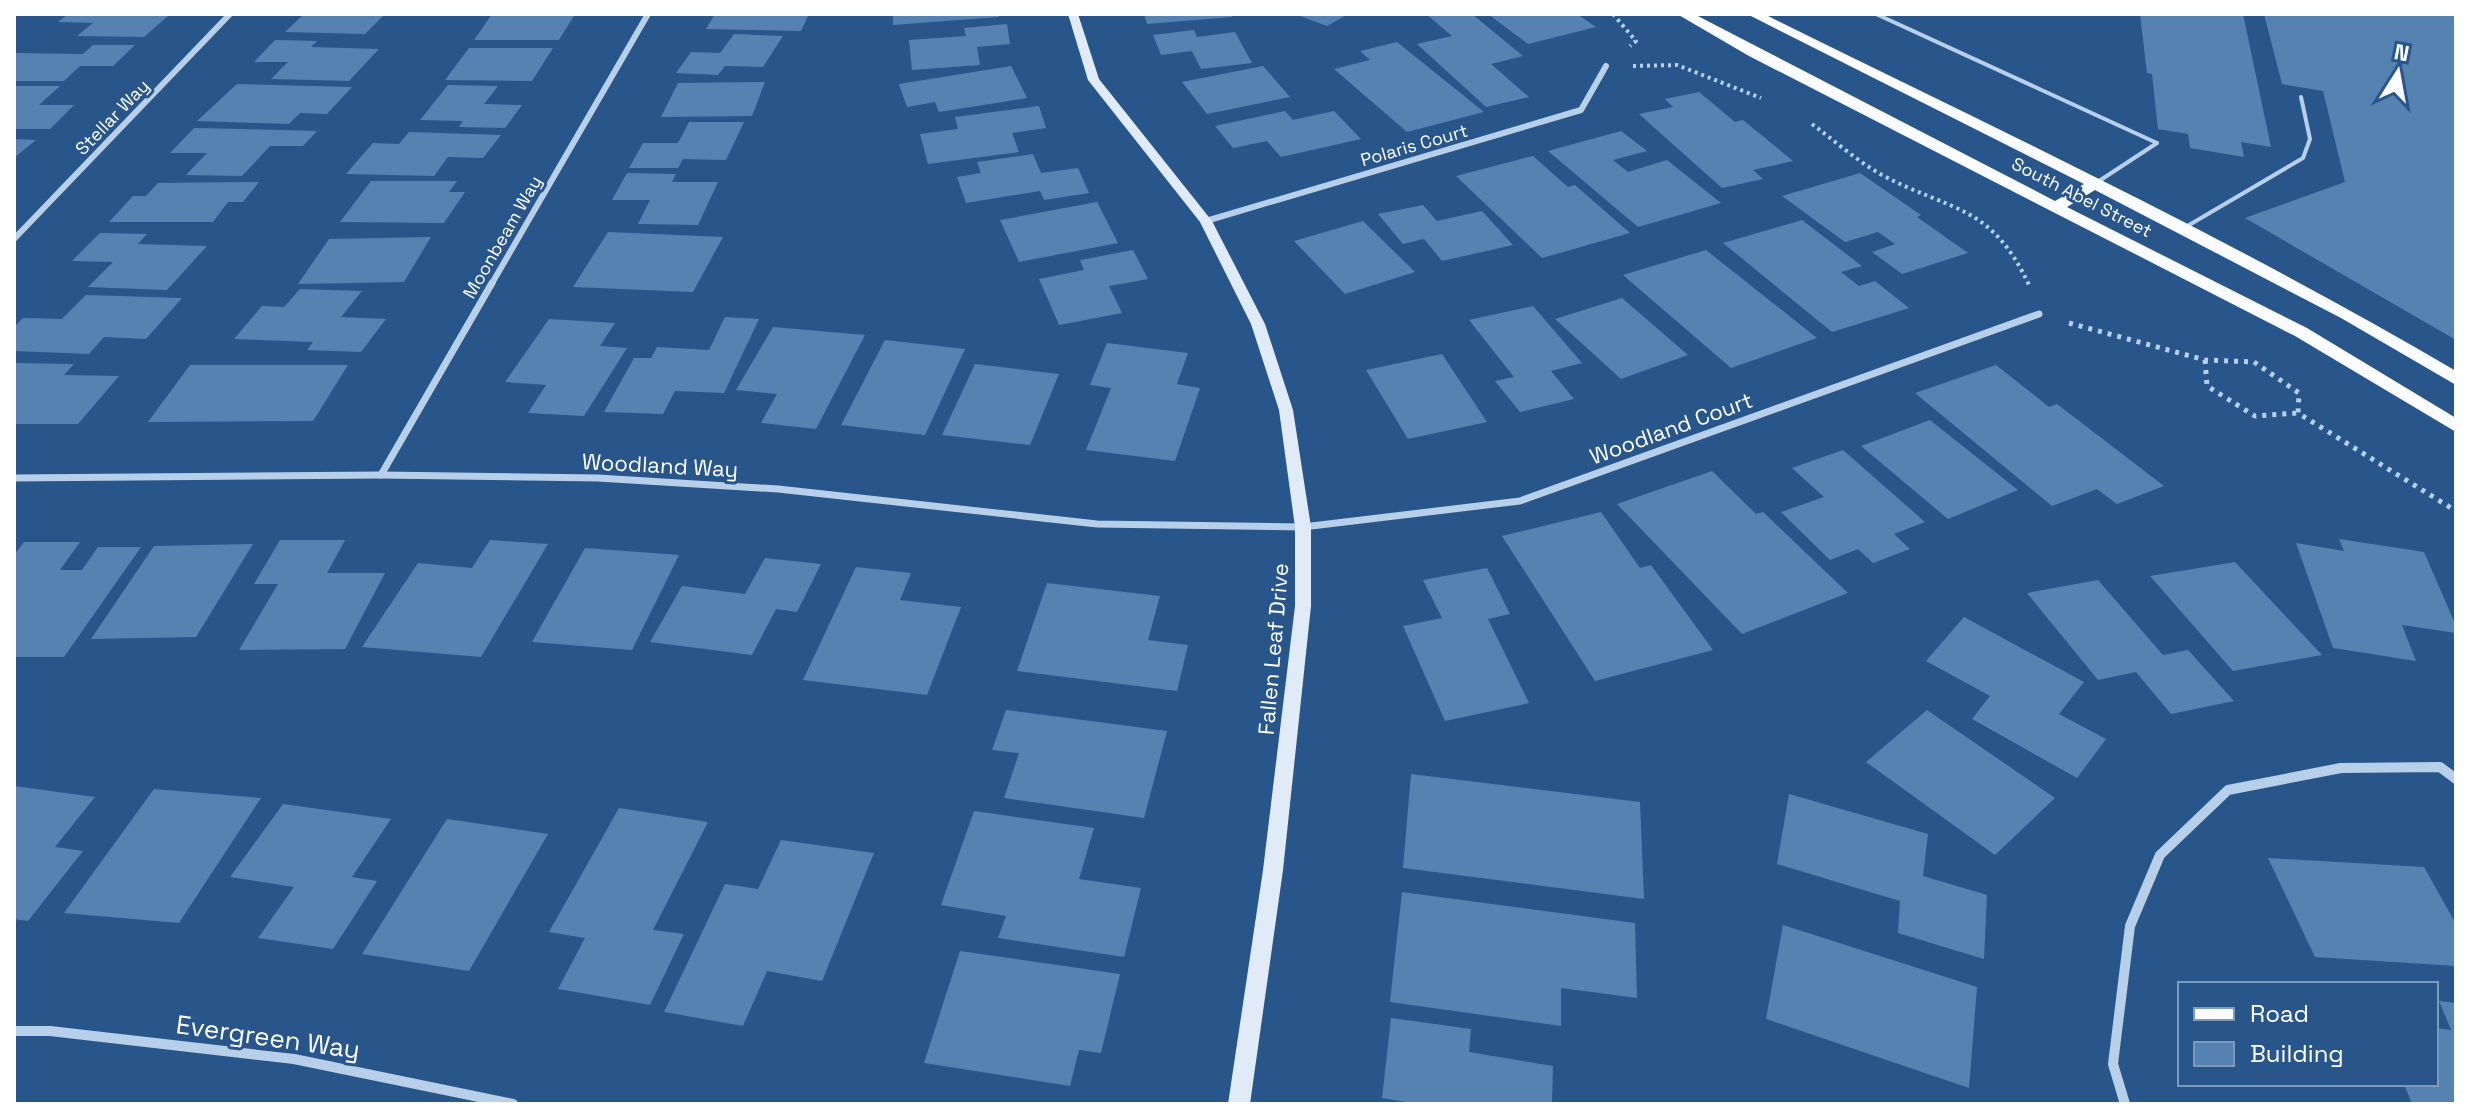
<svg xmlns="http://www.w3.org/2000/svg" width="2470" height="1118" font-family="'Space Grotesk',sans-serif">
<rect width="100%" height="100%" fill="#29568a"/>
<g fill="#5682b2">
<path d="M68,14H162L160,16H168L144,37L77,36L93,23L58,22Z"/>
<path d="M304,14H385L365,34L285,32Z"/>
<path d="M492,14H575L559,40H474Z"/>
<path d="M715,14H809L801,31L706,29Z"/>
<path d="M893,14H999V17L893,25Z"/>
<path d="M1144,14H1231L1232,17L1147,24Z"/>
<path d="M1295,14H1348L1327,26Z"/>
<path d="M1426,14H1472L1523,56L1491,64L1529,97L1486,107L1417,44L1452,36Z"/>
<path d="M1488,14H1577L1596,27L1528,44Z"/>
<path d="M2140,14H2243L2271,147L2241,142L2244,157L2190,148L2188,134L2158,129L2152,74L2147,73Z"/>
<path d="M2264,14H2456V340L2245,218L2345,182L2323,91L2282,84Z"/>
<path d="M1007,24L1010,44L977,47L980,65L912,70L909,40L966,36L964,28Z"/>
<path d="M1194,30L1197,37L1235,32L1252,63L1201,69L1192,51L1161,55L1153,35Z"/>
<path d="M734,34L783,36L763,67L725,66L718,75L676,73L691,52L720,53Z"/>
<path d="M275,40L317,41L311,47L379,49L349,81L271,79L288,62H254Z"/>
<path d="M1397,42L1484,112L1407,132L1334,69L1370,60L1360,51Z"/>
<path d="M93,45H135L113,66H80L64,81H14V53L83,54Z"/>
<path d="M469,48H553L532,81L445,80Z"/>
<path d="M1011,66L1027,98L939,112L935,102L907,107L899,84Z"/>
<path d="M1263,66L1290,97L1207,114L1182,82Z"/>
<path d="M765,82L752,116L661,117L678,83Z"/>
<path d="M237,84L352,87L327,114L300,113L289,124L197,121Z"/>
<path d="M448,85L498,86L484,104L522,105L505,128L459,127L463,121L420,120Z"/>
<path d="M14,86H60L39,105H74L50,129H14Z"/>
<path d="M1699,92L1735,122L1743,120L1793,161L1753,170L1763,179L1722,188L1639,114L1673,107L1665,99Z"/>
<path d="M1039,106L1046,128L1012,133L1019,152L928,164L920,134L958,129L955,117Z"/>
<path d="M1285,111L1293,120L1334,111L1361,139L1281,157L1267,141L1233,148L1215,126Z"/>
<path d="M689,122H744L726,160L683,159L678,168H629L643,143H678Z"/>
<path d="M194,128L241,129L317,131L303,146H270L242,176L186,175L207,153H170Z"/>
<path d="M1621,131L1647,151L1613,160L1628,172L1667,160L1721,203L1638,227L1548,151Z"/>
<path d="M409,132L501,135L483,158L448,157L434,176L346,174L373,143L399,144Z"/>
<path d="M14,139L36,140L14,158Z"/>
<path d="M1033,154L1041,173L1078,168L1089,193L1044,200L1040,191L966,203L957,177L981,173L977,162Z"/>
<path d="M1533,156L1568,187L1575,185L1630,233L1542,258L1456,176Z"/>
<path d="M627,173L676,174L672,182H718L698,225L638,224L650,200H612Z"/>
<path d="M1860,173L1921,215L1917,217L1968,253L1902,274L1872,252L1895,244L1878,232L1845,242L1782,196Z"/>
<path d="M371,181H457L449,192H465L444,223L340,222Z"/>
<path d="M259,182L243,202H228L213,222H109L133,196H146L158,183Z"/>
<path d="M1097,202L1118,243L1019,262L1000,220Z"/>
<path d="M1423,205L1437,221L1482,211L1513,245L1442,261L1424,239L1403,244L1378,214Z"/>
<path d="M1802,220L1862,266L1841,272L1859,286L1875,281L1909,308L1832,332L1723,243Z"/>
<path d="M1363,221L1415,272L1345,294L1294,241Z"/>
<path d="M608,232L723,237L693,292L573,287Z"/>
<path d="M100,233L147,234L138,244L207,246L167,290L88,287L113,262L72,261Z"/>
<path d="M431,237L404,282L298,284L329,239Z"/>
<path d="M1133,250L1148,279L1109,286L1122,313L1059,325L1039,279L1084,270L1080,260Z"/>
<path d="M1706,250L1817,338L1731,368L1623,275Z"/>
<path d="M300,289L362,291L341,317L386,319L361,352L307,350L313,342L234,339L262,306L284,307Z"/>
<path d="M86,295L182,298L146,339L104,337L89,354L14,351V327L23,318L62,319Z"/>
<path d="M1622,298L1688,355L1621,379L1555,319Z"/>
<path d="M1533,306L1582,363L1551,371L1574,399L1520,412L1495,381L1514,377L1469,320Z"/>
<path d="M725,317L759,319L724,393L675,391L663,414L604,412L634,358H651L657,347L709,350Z"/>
<path d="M549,319L615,323L600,346L627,348L584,416L528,413L546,385L505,382Z"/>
<path d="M773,327L865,335L816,429L761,423L777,394L736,390Z"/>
<path d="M885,340L965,349L925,435L841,425Z"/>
<path d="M1107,343L1188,353L1177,384L1200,388L1175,461L1086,450L1111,388L1090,385Z"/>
<path d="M1442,354L1487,422L1408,439L1366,370Z"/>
<path d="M14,363L74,364L64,375L119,376L78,424H14Z"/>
<path d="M975,364L1059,374L1030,445L942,435Z"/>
<path d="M190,365H348L313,421L148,422Z"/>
<path d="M1996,365L2049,407L2057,404L2164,486L2117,504L2097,489L2052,506L1915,393Z"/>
<path d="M1930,420L2018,490L1948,519L1861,446Z"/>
<path d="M1843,450L1925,522L1894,534L1910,549L1873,563L1858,549L1830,560L1781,512L1824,497L1792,468Z"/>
<path d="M1712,471L1756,514L1763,512L1848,593L1742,634L1617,504Z"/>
<path d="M1601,512L1640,568L1651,565L1713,650L1595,681L1502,536Z"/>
<path d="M2339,539L2424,552L2456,626V633L2402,625L2416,661L2333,648L2296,543L2344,551Z"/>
<path d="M280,540H345L327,573H385L345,649L239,650L278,584H254Z"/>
<path d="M490,540L548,544L481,657L362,647L418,563L472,568Z"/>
<path d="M24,542H80L60,570H82L98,547H141L64,657H14V555Z"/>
<path d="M253,544L196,637L91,639L154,546Z"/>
<path d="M585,548L679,555L632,650L532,642Z"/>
<path d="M765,558L821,564L797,612L776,609L752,655L650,642L682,586L745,594Z"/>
<path d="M2235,562L2322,655L2233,671L2150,576Z"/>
<path d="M856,567L911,573L900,600L961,607L927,695L803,680Z"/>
<path d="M1487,568L1510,614L1488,619L1529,703L1445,721L1403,626L1442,618L1423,580Z"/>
<path d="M2098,580L2163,655L2188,650L2234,701L2171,714L2136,672L2098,680L2027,593Z"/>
<path d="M1047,583L1160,596L1148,640L1188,645L1177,691L1017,671Z"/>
<path d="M1964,617L2084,682L2059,714L2106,739L2077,778L1972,719L1990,696L1926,661Z"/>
<path d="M1006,710L1167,731L1144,818L1004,798L1019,753L992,750Z"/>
<path d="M1927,710L2055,798L1995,855L1866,762Z"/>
<path d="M1411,774L1640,802L1644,899L1403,868Z"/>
<path d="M14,786L95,797L55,847L83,851L28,921L14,919Z"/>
<path d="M154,789L261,798L179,923L64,913Z"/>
<path d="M1789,794L1928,834L1923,876L1987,895L1984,959L1898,933L1900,901L1777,864Z"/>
<path d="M283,804L391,819L352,877L377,881L333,949L258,938L294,887L230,877Z"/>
<path d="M619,808L708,822L653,930L684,934L650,1005L558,989L585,938L549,932Z"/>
<path d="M974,811L1094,828L1079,879L1141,888L1124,957L998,938L1006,916L941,905Z"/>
<path d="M447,819L548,834L469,971L362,954Z"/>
<path d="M781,840L874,853L822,981L767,971L743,1026L664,1012L725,884L758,889Z"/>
<path d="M2268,858L2424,867L2456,924V966L2315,957Z"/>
<path d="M1402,892L1635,923L1637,998L1561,988V1026L1390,1002Z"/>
<path d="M1783,925L1977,987L1969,1088L1766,1019Z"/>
<path d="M960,951L1120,974L1101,1053L1079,1050L1070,1086L924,1063Z"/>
<path d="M2439,1001L2456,1003V1104H2412L2404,1084H2436V1028L2451,1030Z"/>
<path d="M1391,1018L1471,1029L1469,1052L1553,1066L1552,1104H1417L1382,1098Z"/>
</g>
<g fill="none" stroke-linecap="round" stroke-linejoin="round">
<g stroke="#b7cfe9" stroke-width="4" stroke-dasharray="3 4" stroke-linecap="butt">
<path d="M1613,14L1636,41L1630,46"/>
<path d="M1633,66L1677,65L1761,98"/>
<path d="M1812,124C1835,141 1857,161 1882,175C1952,212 1991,204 2029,285"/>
</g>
<g stroke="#b7cfe9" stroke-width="5" stroke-dasharray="4 6" stroke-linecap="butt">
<path d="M2069,323L2205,360L2254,362L2299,393L2298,413L2456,511"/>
<path d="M2205,360L2207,386L2255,416L2298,413"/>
</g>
<g stroke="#b7cfe9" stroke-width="4">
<path d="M1876,14L2157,143"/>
<path d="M2096,183L2157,143"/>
<path d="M2184,228L2303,158L2310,139L2301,97"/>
</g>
<g stroke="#b7cfe9" stroke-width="6">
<path d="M1206,221L1581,110L1606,66"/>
<path d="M14,239L230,14"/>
<path d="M491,285L648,14"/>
</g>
<g stroke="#b7cfe9" stroke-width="7">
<path d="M381,475L492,283"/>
<path d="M14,478L381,475L598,478L778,489L1097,524L1303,527L1520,501L2039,314"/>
</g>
<g stroke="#b7cfe9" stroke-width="10">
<path d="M14,1031H50L294,1059L513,1104"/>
<path d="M2125,1104L2113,1064L2130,926L2160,855L2228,790L2341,768L2440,767L2456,779"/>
</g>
<path fill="#e1ebf8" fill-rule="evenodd" d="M1068,14H1078L1099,79L1212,221L1265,324L1293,410L1311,527V606L1283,870L1250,1104H1228L1263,870L1295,606V527L1279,410L1251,324L1200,222L1088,80Z"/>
<path fill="#f9fbfe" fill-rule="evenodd" d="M1677,14H1694L2055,201L2084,184L1747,14H1764C1997,129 2232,239 2456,371V385L2341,318L2095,190L2067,207L2307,328L2456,418V432L2295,336L1749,56Z"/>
</g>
<g text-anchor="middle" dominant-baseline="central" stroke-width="6" stroke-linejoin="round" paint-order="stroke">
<g font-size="18" fill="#fff" stroke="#29568a">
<text transform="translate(112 117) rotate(-46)">Stellar Way</text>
<text transform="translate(1414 145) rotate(-16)">Polaris Court</text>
<text transform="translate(2082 197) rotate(27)">South Abel Street</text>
<text transform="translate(502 237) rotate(-60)">Moonbeam Way</text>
</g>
<g font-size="22" fill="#fff" stroke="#29568a">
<text transform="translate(1671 428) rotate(-20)">Woodland Court</text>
<text transform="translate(660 465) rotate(3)">Woodland Way</text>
<text transform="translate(1273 649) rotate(-85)">Fallen Leaf Drive</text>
</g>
<g font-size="26" fill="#fff" stroke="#29568a">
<text transform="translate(268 1037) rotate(8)">Evergreen Way</text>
</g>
</g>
<rect width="2470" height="1118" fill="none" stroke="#ffffff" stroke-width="32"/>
<rect x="2178" y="982" width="260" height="104" fill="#29568a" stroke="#7f9ab9" stroke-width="2"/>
<rect x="2194" y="1008" width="40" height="12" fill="#f9fbfe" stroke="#7f9ab9" stroke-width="2"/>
<text x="2250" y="1022" font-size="24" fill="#ffffff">Road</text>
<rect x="2194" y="1042" width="40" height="24" fill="#5682b2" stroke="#7f9ab9" stroke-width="2"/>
<text x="2250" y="1062" font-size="24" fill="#ffffff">Building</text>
<g transform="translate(2398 72) rotate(11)" stroke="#29568a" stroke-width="6" paint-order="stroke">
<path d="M0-6L14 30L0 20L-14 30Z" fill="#ffffff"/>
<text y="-12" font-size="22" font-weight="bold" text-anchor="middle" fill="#ffffff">N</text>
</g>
</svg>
